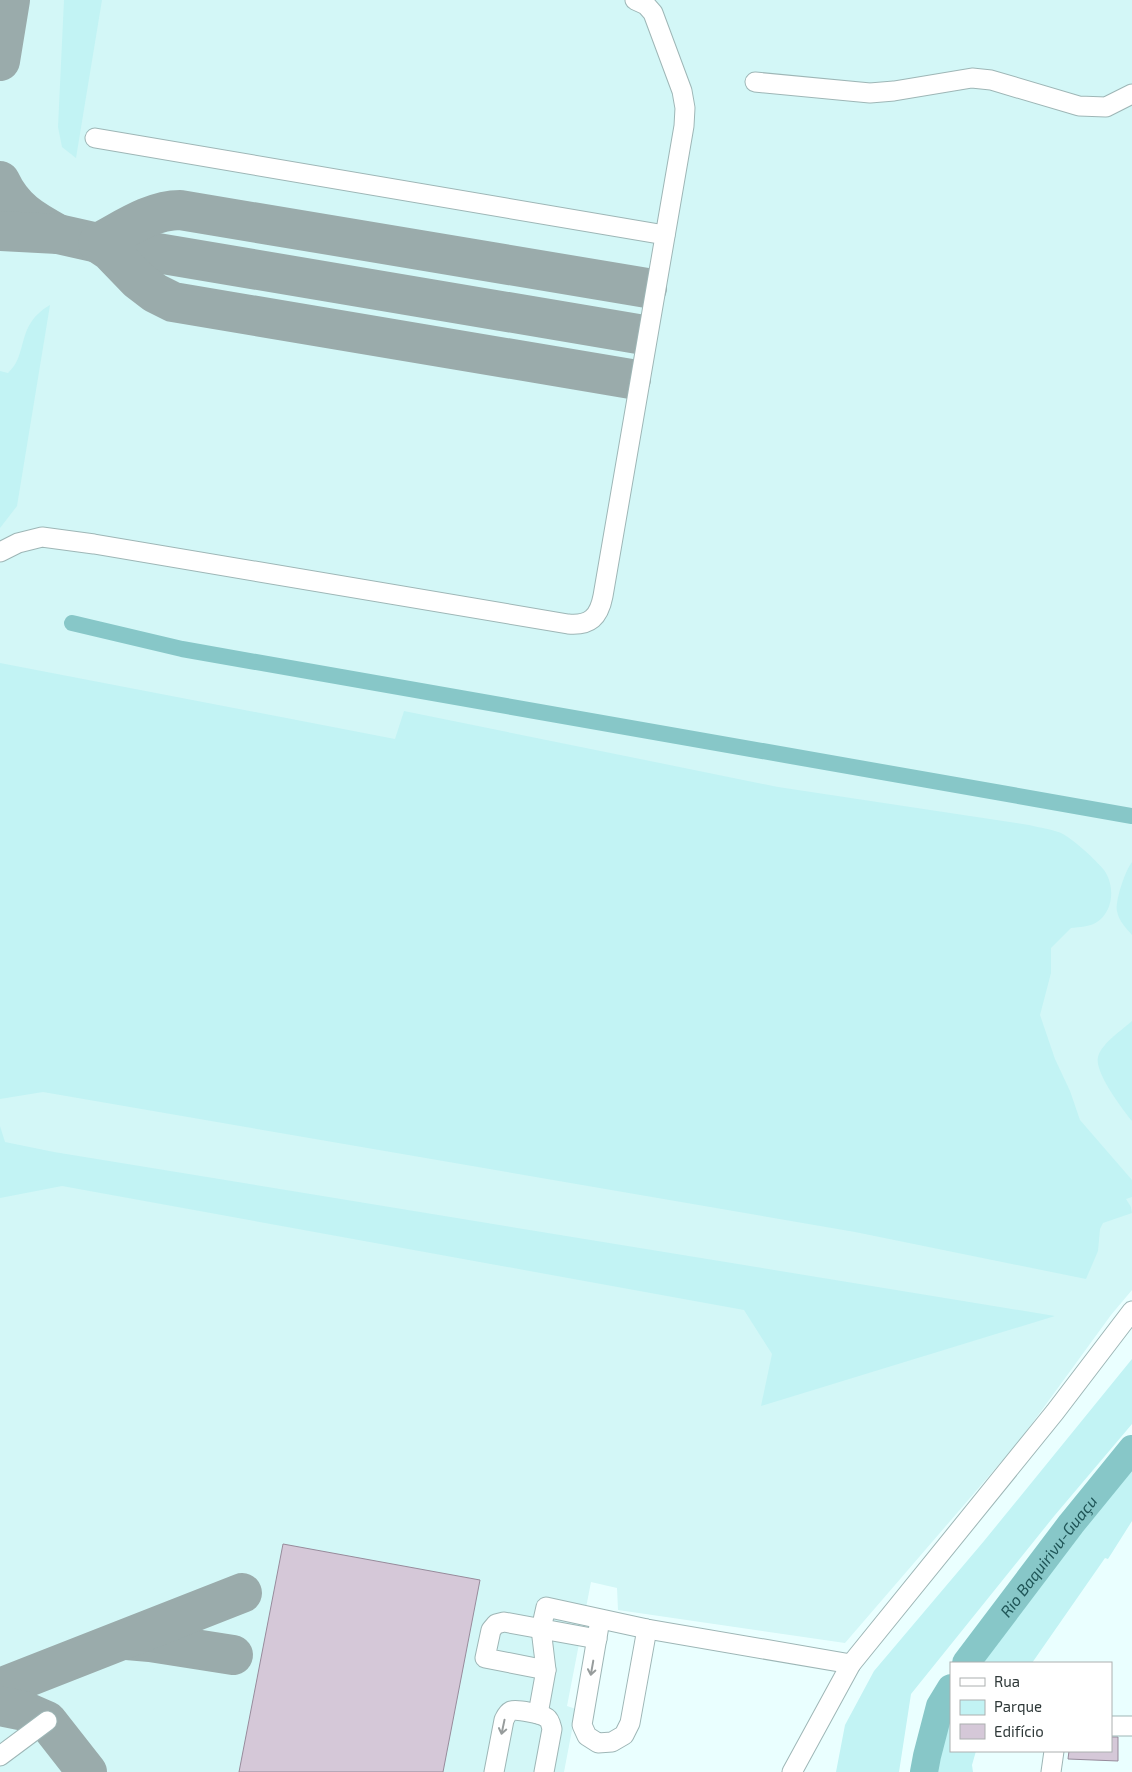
<svg xmlns="http://www.w3.org/2000/svg" width="1132" height="1772" font-family="'Exo 2',sans-serif">
<rect width="100%" height="100%" fill="#eaffff"/>
<path fill="#d3f7f7" d="M0,0H1132V1290L1111,1315L1020,1440L845,1643L618,1610L617,1588L591,1582L567,1706L576,1709L564,1772H0Z"/>
<g fill="#c2f3f4">
<path d="M64,0H102L76,158L62,147L58,127Z"/>
<path d="M50,305L17,506L0,528V371L8,373C29,354 15,325 50,305Z"/>
<path d="M0,663L395,739L404,711L778,787L1029,825C1040,828 1053,829 1063,834C1075,841 1095,859 1104,870C1115,885 1114,911 1097,922C1089,927 1080,927 1071,928L1051,948V973L1040,1015L1055,1059L1070,1091L1080,1120L1132,1180V1197L1126,1199L1131,1207L1132,1213L1103,1223L1100,1229L1098,1251L1086,1279L855,1232L43,1092L0,1099Z"/>
<path d="M1132,862V935C1127,929 1118,920 1117,911C1115,901 1125,871 1132,862Z"/>
<path d="M1132,1021V1121C1123,1110 1094,1072 1098,1057C1102,1043 1121,1031 1132,1021Z"/>
<path d="M0,1126L5,1142L54,1152L1055,1316L761,1406L772,1354L744,1310L62,1186L0,1198Z"/>
<path d="M1132,1359V1424L1055,1515L911,1694L899,1772H836L845,1725L874,1671L984,1541Z"/>
<path d="M1132,1466V1521L1108,1559L1105,1558L1032,1663H972L1032,1582Z"/>
<path d="M951,1716V1751H976L972,1765L973,1772H932Z"/>
</g>
<g fill="none" stroke-linecap="round" stroke-linejoin="round">
<path stroke="#87c7c8" stroke-width="16" d="M72,623L182,649L1132,816"/>
<g stroke="#87c7c8" stroke-width="28">
<path id="s1" d="M966,1663L1071,1524L1132,1449"/>
<path d="M924,1772L927,1756L940,1706L951,1688"/>
</g>
<g stroke="#9aabab" stroke-width="40">
<path d="M0,61L10,0"/>
<path d="M0,181C13,209 32,220 58,234"/>
<path d="M0,231L58,234L98,243L638,334"/>
<path d="M631,379L173,302L155,293L138,280L110,251L98,243C123,230 151,210 180,210L647,288"/>
<path d="M127,1640L150,1642L233,1655"/>
<path d="M0,1688L242,1593"/>
<path d="M0,1706L24,1711L47,1721L87,1772"/>
</g>
</g>
<g fill="#d5c8d8" stroke="#978b9b">
<path d="M283,1544L480,1580L443,1772H239Z"/>
<path d="M1111,1737H1118V1761L1068,1759L1069,1751H1111Z"/>
</g>
<g fill="none" stroke-linecap="round" stroke-linejoin="round">
<defs>
<g id="minor">
<path d="M755,82L870,93L894,91L972,78L991,80L1079,106L1106,107L1132,94"/>
<path d="M95,138L665,235"/>
<path d="M0,552L18,543L42,537L94,544L568,624C590,626 599,617 603,596L684,126L685,108L682,91L653,13L646,5L635,0"/>
<path d="M600,1620L582,1725L587,1736L598,1743L612,1742L624,1735L630,1723L647,1629"/>
<path d="M546,1670L485,1658L491,1630L496,1624L504,1622L597,1639"/>
<path d="M538,1714L546,1670L541,1629L546,1607L647,1629L851,1664"/>
<path d="M1111,1726H1132"/>
<path d="M0,1756L47,1721"/>
<path d="M494,1772L504,1720C506,1716 507,1713 511,1711C517,1709 542,1714 547,1718C550,1720 551,1725 552,1729L544,1772"/>
<path d="M792,1772L851,1664L1055,1412L1132,1311"/>
<path d="M1051,1772L1054,1751"/>
</g>
</defs>
<use href="#minor" stroke="#9eb6b6" stroke-width="21"/>
<use href="#minor" stroke="#fff" stroke-width="19"/>
</g>
<defs><path id="oneway-shaft" d="M-6 0H5M1.5-3L5.5 0L1.5 3" fill="none" stroke-width="1.6" stroke-linecap="round" stroke-linejoin="round" transform="scale(1.25)"/></defs>
<g stroke="#979c9c">
<use href="#oneway-shaft" transform="translate(592 1668) rotate(100)"/>
<use href="#oneway-shaft" transform="translate(503 1727) rotate(102)"/>
</g>
<g text-anchor="middle" dominant-baseline="central" stroke-width="5" stroke-linejoin="round" paint-order="stroke">
<g font-size="16" font-style="italic" fill="#1f5557" stroke="#fff">
<text stroke="none"><textPath href="#s1" startOffset="135">Rio Baquirivu-Guaçu</textPath></text>
</g>
</g>
<rect x="950" y="1662" width="162" height="90" fill="#ffffff" stroke="#acb0b0"/>
<rect x="960" y="1678" width="25" height="8" fill="#ffffff" stroke="#acb0b0"/>
<text x="994" y="1687" font-size="15" fill="#2f3939">Rua</text>
<rect x="960" y="1700" width="25" height="15" fill="#c2f3f4" stroke="#acb0b0"/>
<text x="994" y="1712" font-size="15" fill="#2f3939">Parque</text>
<rect x="960" y="1724" width="25" height="15" fill="#d5c8d8" stroke="#acb0b0"/>
<text x="994" y="1737" font-size="15" fill="#2f3939">Edifício</text>
</svg>
